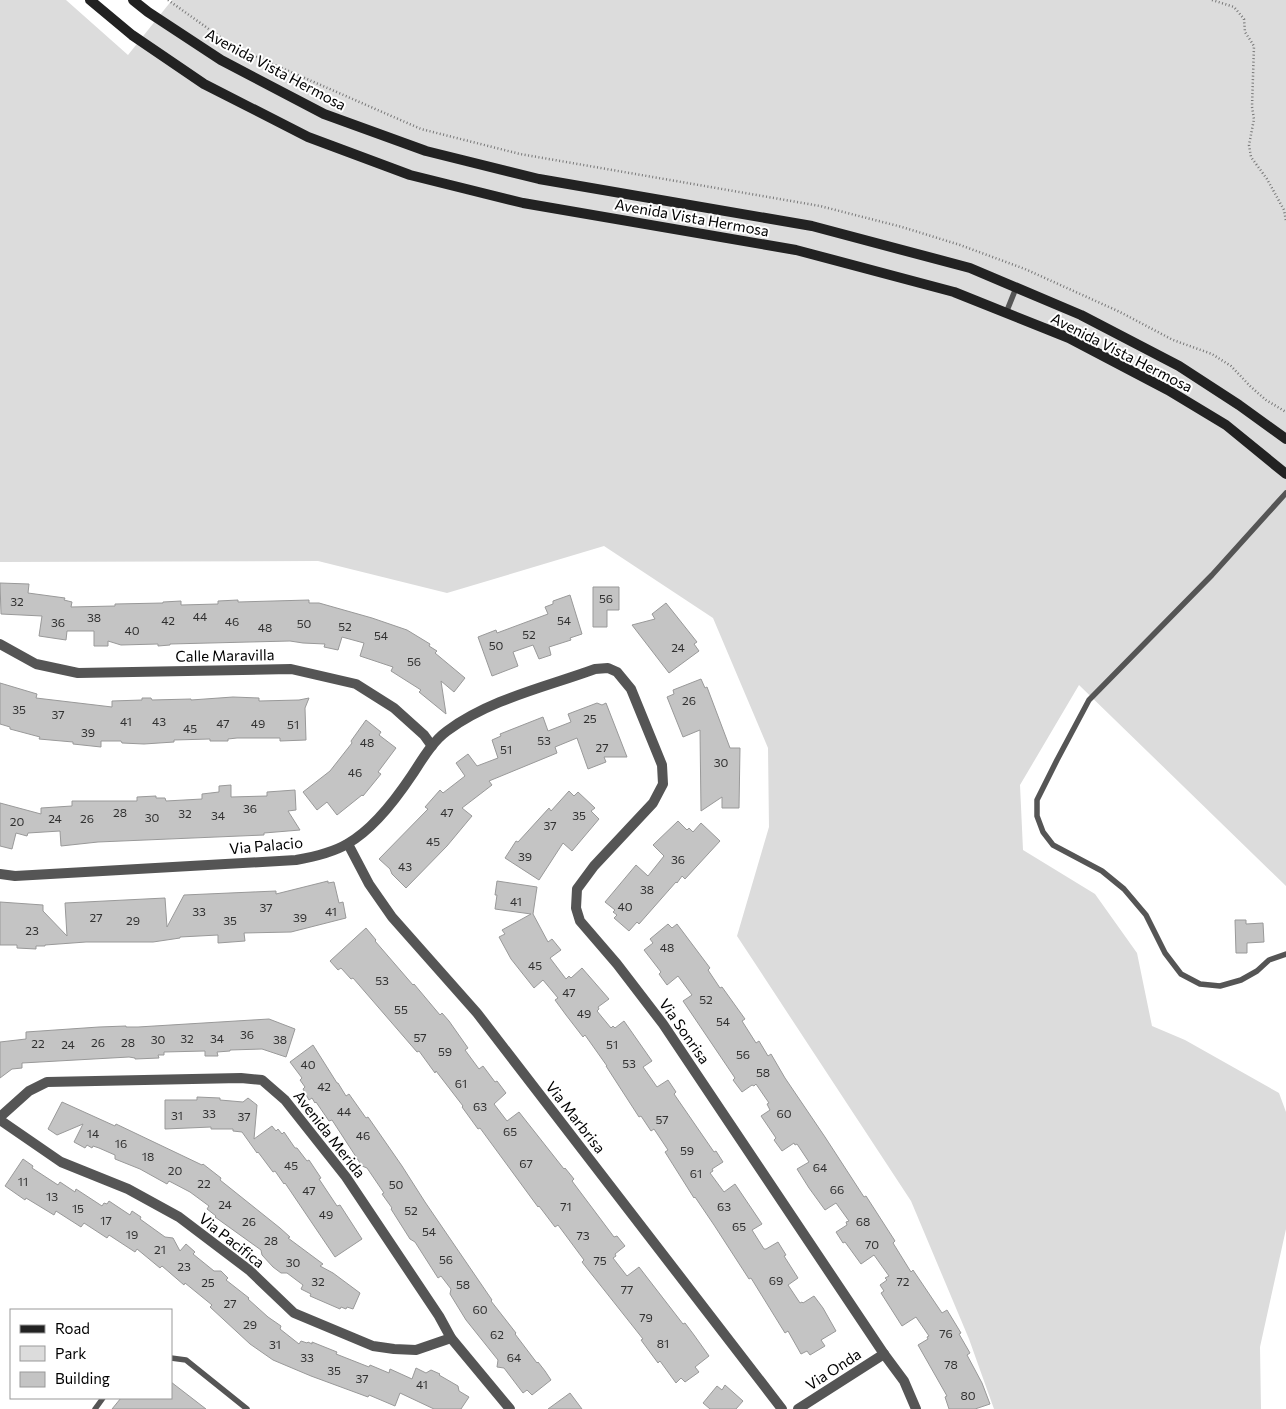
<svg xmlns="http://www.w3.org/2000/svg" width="1286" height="1409" font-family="Commissioner,sans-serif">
<rect width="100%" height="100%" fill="#fff"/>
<path fill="#dcdcdc" d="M0,0H66L128,55L172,0H1286V886L1079,685L1020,785L1023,850L1095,894L1137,953L1152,1026L1185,1040L1279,1093L1286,1112V1229L1260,1347L1261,1409H994L969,1339L911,1201L737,936L769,827L768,748L713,618L604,546L447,593L318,561L0,562Z"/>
<g fill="#c4c4c4" stroke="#999">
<path d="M0,583L29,584L28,593L65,598L64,600L72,602L71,607L115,606V604L163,603V602L181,601V605L218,604V601L238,600V602L309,600V603H319L372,618L407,630L430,644L429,646L437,651L435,653L465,678L454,692L441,681L446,714L419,692L421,690L391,671L393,667L360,656L364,643L342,637L338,650L324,647L325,644L303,643L290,641L170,644V645L158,646V644L121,645L108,641V646H94V631H67L66,640L39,636L42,616L1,614Z"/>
<path d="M593,587H619V610H607V627H593Z"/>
<path d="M570,595L582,634L570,638L571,640L549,647L551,655L539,659L533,645L513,652L518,666L492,676L478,637L496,630L497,633L548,614L545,607L553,604V601Z"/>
<path d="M666,603L697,642L694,644L699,651L669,673L632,625L655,619L652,614Z"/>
<path d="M701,679L705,688L707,687L730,748H740L739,808H722V797L701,811L700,730L683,737L667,697L674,694L673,690Z"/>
<path d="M0,683L37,694L36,698L112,707V701L142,700V698H151L152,700L191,699V700L233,697L259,698V701L299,700L309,698L305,708L306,740L280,741V738H237L228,739V741H210V739L174,740V742L144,744L122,743L121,741H101V747L73,744V742L39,739L40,737L10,729V727L0,724Z"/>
<path d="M597,703L602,705L606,703L627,757H604L606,762L588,769L577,738L555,747L557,753L489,781L492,785L462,808L472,816L447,846L406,888L392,874L390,869L379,859L428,809L425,807L440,790L443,793L465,776L456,763L468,754L477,766L498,758L492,740L501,736L500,734L543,717L548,731L571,722L568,714Z"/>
<path d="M366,720L381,732L379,735L396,748L378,772L381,774L363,796L362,795L337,815L327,802L317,810L303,792L330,771L352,743L351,741Z"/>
<path d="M231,785V797L267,796V792L295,790L296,810L288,811L300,830L264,833V835L98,842L61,846L60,831L28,833L27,836L16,833L12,849L0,846V803L41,814V808L72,806V801H137V797L156,796V798H165L166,801L202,799V794L219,792V786Z"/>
<path d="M569,791L574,796L578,792L595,808L591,811L599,819L572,851L563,843L539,880L505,858L516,841L518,842L549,808L551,811Z"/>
<path d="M678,821L687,830L689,828L693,832L701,823L720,841L685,879L682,876L677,883L676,882L639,924L637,922L629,931L614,918L617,915L613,912L615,910L605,902L636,865L648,876L664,856L653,845Z"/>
<path d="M328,881V883L334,882L339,903L343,902L346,918L291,932L244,933L245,941L218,943V935L180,937V938L153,942H86L45,945V946H36V949L17,948V945H0V902L43,905V911L67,936L65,903L165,898L167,927L184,895L276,891V894Z"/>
<path d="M497,881L537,887L533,914L548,942L552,939L561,950L550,958L566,979L569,976L571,978L582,968L609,999L598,1007L599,1009L597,1011L611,1028L613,1026L615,1028L624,1021L652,1061L643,1067L657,1087L668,1080L676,1092L674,1094L714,1152L716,1151L723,1162L712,1169L713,1171L710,1173L724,1192L735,1184L762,1224L752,1230L764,1249H766L778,1242L786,1255L784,1256L798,1278L788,1285L800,1303L802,1302L803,1303L814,1296L823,1308L836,1331L821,1340L825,1346L810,1355L807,1351L801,1354L788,1331L785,1333L751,1278L749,1279L714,1225L695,1197L694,1198L665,1152L668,1150L654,1129L651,1131L641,1116L639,1117L606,1066H607L585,1035L583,1037L566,1015L555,1000L558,998L543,980L534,988L511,959L499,937L505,934L502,930L531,914L495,909L497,895H495Z"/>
<path d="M1235,920H1246V924L1263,923L1264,942L1247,943V953H1236Z"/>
<path d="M668,924L672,928L677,924L710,968L708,970L720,988L722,987L745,1019L742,1021L756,1043L759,1041L768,1056L771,1054L785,1078L825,1137L864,1197L866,1196L895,1241L893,1243L911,1272L913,1270L942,1313L947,1310L961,1333L959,1334L970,1353L967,1355L982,1383L990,1404L975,1409H949L945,1397L947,1396L918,1345L928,1339L927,1337L929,1336L916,1317L902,1326L881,1293L884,1291L880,1285L887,1280L885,1278L889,1276L874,1255L861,1264L845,1242L843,1243L836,1232L847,1225L846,1222L849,1221L836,1203L825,1210L809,1188L797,1169L809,1162L797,1144L795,1145L794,1143L782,1151L774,1140L776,1138L761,1116L770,1110L767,1104L769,1103L756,1084L754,1086L752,1085L742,1092L733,1080L735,1078L683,1001L692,995L678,976L667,985L659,974L661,972L644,950L653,943L650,939Z"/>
<path d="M366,928L376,940L375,941L413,985L414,984L440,1015L442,1013L449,1021L468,1048L465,1050L479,1069L483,1066L495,1082L497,1081L506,1093L494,1104L507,1121L519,1112L564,1169L565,1168L574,1179L572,1181L614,1237L617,1236L625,1246L615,1254L616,1256L613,1258L627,1276L639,1267L683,1324L685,1323L694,1335L709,1356L695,1367L699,1372L685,1382L681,1378L676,1383L660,1361L658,1363L641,1340L643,1339L582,1262L584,1260L558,1225L555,1227L539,1206L538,1207L480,1128L478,1129L462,1107L463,1106L436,1071L435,1073L419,1051L417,1052L353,978L351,979L341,968L338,970L330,961Z"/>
<path d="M269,1019L295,1029L286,1057L262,1049L230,1050V1051L217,1052L218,1056H205V1051L164,1052V1055H158L159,1058L135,1059V1058L129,1057L22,1063V1068L12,1069L0,1078V1042L26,1039V1032L99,1027L126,1026V1027H138Z"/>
<path d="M313,1045L337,1083H338L346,1096L349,1094L366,1118L368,1117L402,1166L425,1202L492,1300L491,1301L516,1333L515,1334L537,1363L538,1362L545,1371L551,1380L532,1395L527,1390L523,1393L504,1368L497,1367L498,1360L466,1320L450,1294L451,1289L441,1276L438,1278L415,1242L410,1239L391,1209L392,1208L382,1194L384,1193L367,1168L362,1166L332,1120L329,1121L316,1102L315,1103L312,1098L309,1100L303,1089L305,1087L300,1080L302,1078L290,1062Z"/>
<path d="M197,1097L220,1098V1100L243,1102L248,1098L257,1105L254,1139L272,1126L276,1131L278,1129L282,1134L284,1132L295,1148H297L307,1161L309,1160L321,1178L319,1179L337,1206L340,1205L362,1239L335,1257L285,1183L284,1184L275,1171L273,1172L258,1152L257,1153L242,1132L233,1131V1129H211V1127L165,1129V1100H197Z"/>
<path d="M62,1102L115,1126L116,1124L202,1165L203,1164L221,1178L220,1180L280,1228L290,1237L288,1238L323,1264L320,1266L333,1273L360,1293L353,1309L347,1307L346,1309L341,1307L340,1309L310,1296L311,1294L301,1289L303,1285L287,1273H281L273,1267L262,1255L261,1250L215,1217L216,1216L207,1209L209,1206L190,1192L169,1181L167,1184L140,1169L115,1159V1155L99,1148L93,1146L92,1148L87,1145L85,1148L74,1142L83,1124L57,1135L48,1129Z"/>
<path d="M23,1159L33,1166L32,1168L58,1185L60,1182L75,1192L76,1189L102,1206L104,1203L107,1204L109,1201L130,1215L132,1211L141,1217L140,1219L165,1237L173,1238L180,1251L186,1244L195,1252L193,1254L214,1271H221L228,1278L226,1280L249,1298L248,1299L268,1317L281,1326L280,1329L299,1344L301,1341L307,1343L308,1342L312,1344V1342L337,1352L336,1354L369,1367L370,1365L389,1373L390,1369L412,1379L416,1368L426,1373L431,1370L440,1374L439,1375L458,1386L459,1391L469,1397L461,1409H434L400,1393L395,1406L369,1395L368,1397L311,1376L273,1360L250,1344L210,1307L212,1305L185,1283L184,1285L162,1266L160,1268L137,1249L135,1252L109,1235L107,1238L84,1223L81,1227L56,1211L54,1215L26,1198L25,1200L5,1186Z"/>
<path d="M171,1382L206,1409H112L121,1398H171Z"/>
<path d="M725,1385L743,1401L736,1409H710L703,1403L717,1386L722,1390Z"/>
<path d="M570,1393L582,1409H548Z"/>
</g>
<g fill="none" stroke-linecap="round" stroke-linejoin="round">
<g stroke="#777" stroke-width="2.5" stroke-dasharray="1 2.5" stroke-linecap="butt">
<path d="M168,0L234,47L421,129L520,154L820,206L902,227L960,245L1025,269L1120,312L1173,340L1212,354L1231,366L1251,387L1266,400L1286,412"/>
<path d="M1212,0L1234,7L1244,19L1245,32L1254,46L1252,107L1254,119L1249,145L1251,157L1267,179L1284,210L1286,221"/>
</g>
<g stroke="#555" stroke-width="5.5">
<path d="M1006,313L1016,288"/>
<path d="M1286,493L1212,575L1089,700L1057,760L1037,800V816L1043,832L1053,845L1102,871L1124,889L1146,915L1165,953L1181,974L1200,984L1220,986L1241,980L1257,971L1269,960L1286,954"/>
<path d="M171,1358L186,1360L247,1409"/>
<path d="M95,1409L103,1398"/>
</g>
<g stroke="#555" stroke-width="10">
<path d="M0,644L36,664L78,673L291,669L356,684L394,708L424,735L432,746"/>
<path d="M348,844L369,884L392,917L477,1013L782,1409"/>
<path d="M0,874L15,876L296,860C313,857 332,853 347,844C372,830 396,799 412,775C422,760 432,742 447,731C490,699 546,687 595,669L608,668L617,672L631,689L662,765L663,784L653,803L594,866L577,889L576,908L580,921L617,964L663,1024L884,1354L904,1381L916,1409"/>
<path d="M0,1117L29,1091L47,1082L241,1078L262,1080L285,1100L346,1177L439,1316L451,1338L510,1409"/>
<path d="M0,1120L61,1162L128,1189L179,1217L249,1270L294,1313L373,1346L394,1349L416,1350L451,1338"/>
<path d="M798,1409L884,1354"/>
</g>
<g stroke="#222" stroke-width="10">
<path d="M90,0L132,35L204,84L308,137L410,175L523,203L796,250L954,292L1069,338L1168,390L1226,425L1286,474"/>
<path d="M133,0L148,12L221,60L324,114L426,151L539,179L812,226L970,268L1081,315L1179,366L1239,405L1286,439"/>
</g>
</g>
<g text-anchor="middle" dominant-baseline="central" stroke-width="4" stroke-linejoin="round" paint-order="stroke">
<g font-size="12" fill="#313131">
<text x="606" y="598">56</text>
<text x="17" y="601">32</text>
<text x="200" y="616">44</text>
<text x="94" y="617">38</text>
<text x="168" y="620">42</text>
<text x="564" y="620">54</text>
<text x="232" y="621">46</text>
<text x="58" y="622">36</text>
<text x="304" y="623">50</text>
<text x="345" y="626">52</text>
<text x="265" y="627">48</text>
<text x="132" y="630">40</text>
<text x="529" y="634">52</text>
<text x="381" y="635">54</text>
<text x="496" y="645">50</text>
<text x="678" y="647">24</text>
<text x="414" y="661">56</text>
<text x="689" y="700">26</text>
<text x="19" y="709">35</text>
<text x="58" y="714">37</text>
<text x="590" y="718">25</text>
<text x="126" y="721">41</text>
<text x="159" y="721">43</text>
<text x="223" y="723">47</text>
<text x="258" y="723">49</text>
<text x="293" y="724">51</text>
<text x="190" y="728">45</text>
<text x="88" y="732">39</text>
<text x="544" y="740">53</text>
<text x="367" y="742">48</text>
<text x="602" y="747">27</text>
<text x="506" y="749">51</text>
<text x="721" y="762">30</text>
<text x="355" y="772">46</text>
<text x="250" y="808">36</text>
<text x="120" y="812">28</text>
<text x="447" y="812">47</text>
<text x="185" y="813">32</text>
<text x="218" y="815">34</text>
<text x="579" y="815">35</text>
<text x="152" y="817">30</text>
<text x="55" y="818">24</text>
<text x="87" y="818">26</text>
<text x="17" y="821">20</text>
<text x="550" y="825">37</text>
<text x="433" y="841">45</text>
<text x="525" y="856">39</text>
<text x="678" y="859">36</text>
<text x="405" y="866">43</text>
<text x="647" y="889">38</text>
<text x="516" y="901">41</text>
<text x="625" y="906">40</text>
<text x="266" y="907">37</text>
<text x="199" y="911">33</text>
<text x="331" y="911">41</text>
<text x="96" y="917">27</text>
<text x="300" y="917">39</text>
<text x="133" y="920">29</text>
<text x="230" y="920">35</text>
<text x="32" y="930">23</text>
<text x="667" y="947">48</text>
<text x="535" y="965">45</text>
<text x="382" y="980">53</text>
<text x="569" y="992">47</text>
<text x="706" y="999">52</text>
<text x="401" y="1009">55</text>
<text x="584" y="1013">49</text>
<text x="723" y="1021">54</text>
<text x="247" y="1034">36</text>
<text x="420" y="1037">57</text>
<text x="187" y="1038">32</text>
<text x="217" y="1038">34</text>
<text x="158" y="1039">30</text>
<text x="280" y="1039">38</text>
<text x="98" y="1042">26</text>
<text x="128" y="1042">28</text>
<text x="38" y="1043">22</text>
<text x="68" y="1044">24</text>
<text x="612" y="1044">51</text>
<text x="445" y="1051">59</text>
<text x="743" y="1054">56</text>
<text x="629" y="1063">53</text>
<text x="308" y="1064">40</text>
<text x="763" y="1072">58</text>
<text x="461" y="1083">61</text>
<text x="324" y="1086">42</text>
<text x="480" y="1106">63</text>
<text x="344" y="1111">44</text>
<text x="209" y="1113">33</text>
<text x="784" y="1113">60</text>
<text x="177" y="1115">31</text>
<text x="244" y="1116">37</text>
<text x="662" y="1119">57</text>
<text x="510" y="1131">65</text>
<text x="93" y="1133">14</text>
<text x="363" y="1135">46</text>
<text x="121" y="1143">16</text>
<text x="687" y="1150">59</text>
<text x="148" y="1156">18</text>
<text x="526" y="1163">67</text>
<text x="291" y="1165">45</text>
<text x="820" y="1167">64</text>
<text x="175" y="1170">20</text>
<text x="696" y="1173">61</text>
<text x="23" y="1181">11</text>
<text x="204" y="1183">22</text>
<text x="396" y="1184">50</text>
<text x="837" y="1189">66</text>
<text x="309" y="1190">47</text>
<text x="52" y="1196">13</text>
<text x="225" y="1204">24</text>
<text x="566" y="1206">71</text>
<text x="724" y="1206">63</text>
<text x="78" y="1208">15</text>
<text x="411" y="1210">52</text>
<text x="326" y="1214">49</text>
<text x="106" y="1220">17</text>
<text x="249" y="1221">26</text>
<text x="863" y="1221">68</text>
<text x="739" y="1226">65</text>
<text x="429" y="1231">54</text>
<text x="132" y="1234">19</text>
<text x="583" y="1235">73</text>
<text x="271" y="1240">28</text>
<text x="872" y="1244">70</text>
<text x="160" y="1249">21</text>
<text x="446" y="1259">56</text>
<text x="600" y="1260">75</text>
<text x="293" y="1262">30</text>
<text x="184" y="1266">23</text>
<text x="776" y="1280">69</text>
<text x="318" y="1281">32</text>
<text x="903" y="1281">72</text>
<text x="208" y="1282">25</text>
<text x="463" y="1284">58</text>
<text x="627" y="1289">77</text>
<text x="230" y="1303">27</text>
<text x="480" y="1309">60</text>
<text x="646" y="1317">79</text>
<text x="250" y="1324">29</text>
<text x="946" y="1333">76</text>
<text x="497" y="1334">62</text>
<text x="663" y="1343">81</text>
<text x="275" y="1344">31</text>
<text x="307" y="1357">33</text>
<text x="514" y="1357">64</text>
<text x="951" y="1364">78</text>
<text x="334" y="1370">35</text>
<text x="362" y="1378">37</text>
<text x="422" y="1384">41</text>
<text x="968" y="1395">80</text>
</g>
<g font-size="15" fill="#000" stroke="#fff">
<text transform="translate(276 69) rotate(28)">Avenida Vista Hermosa</text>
<text transform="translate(692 217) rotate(10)">Avenida Vista Hermosa</text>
<text transform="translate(1122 352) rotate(27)">Avenida Vista Hermosa</text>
<text transform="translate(225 655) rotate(-1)">Calle Maravilla</text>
<text transform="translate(266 845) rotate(-5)">Via Palacio</text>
<text transform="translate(685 1031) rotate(55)">Via Sonrisa</text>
<text transform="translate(576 1117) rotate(52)">Via Marbrisa</text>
<text transform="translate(330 1134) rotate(52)">Avenida Merida</text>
<text transform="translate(232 1240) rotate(38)">Via Pacifica</text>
<text transform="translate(833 1369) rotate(-33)">Via Onda</text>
</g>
</g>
<rect x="10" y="1309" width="162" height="90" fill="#ffffff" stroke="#999999"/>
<rect x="20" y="1325" width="25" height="8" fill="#222222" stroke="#999999"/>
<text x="55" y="1334" font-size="15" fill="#000000">Road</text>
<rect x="20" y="1346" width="25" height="15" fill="#dcdcdc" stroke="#999999"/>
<text x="55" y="1359" font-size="15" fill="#000000">Park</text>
<rect x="20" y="1372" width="25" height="15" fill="#c4c4c4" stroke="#999999"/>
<text x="55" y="1384" font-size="15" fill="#000000">Building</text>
</svg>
